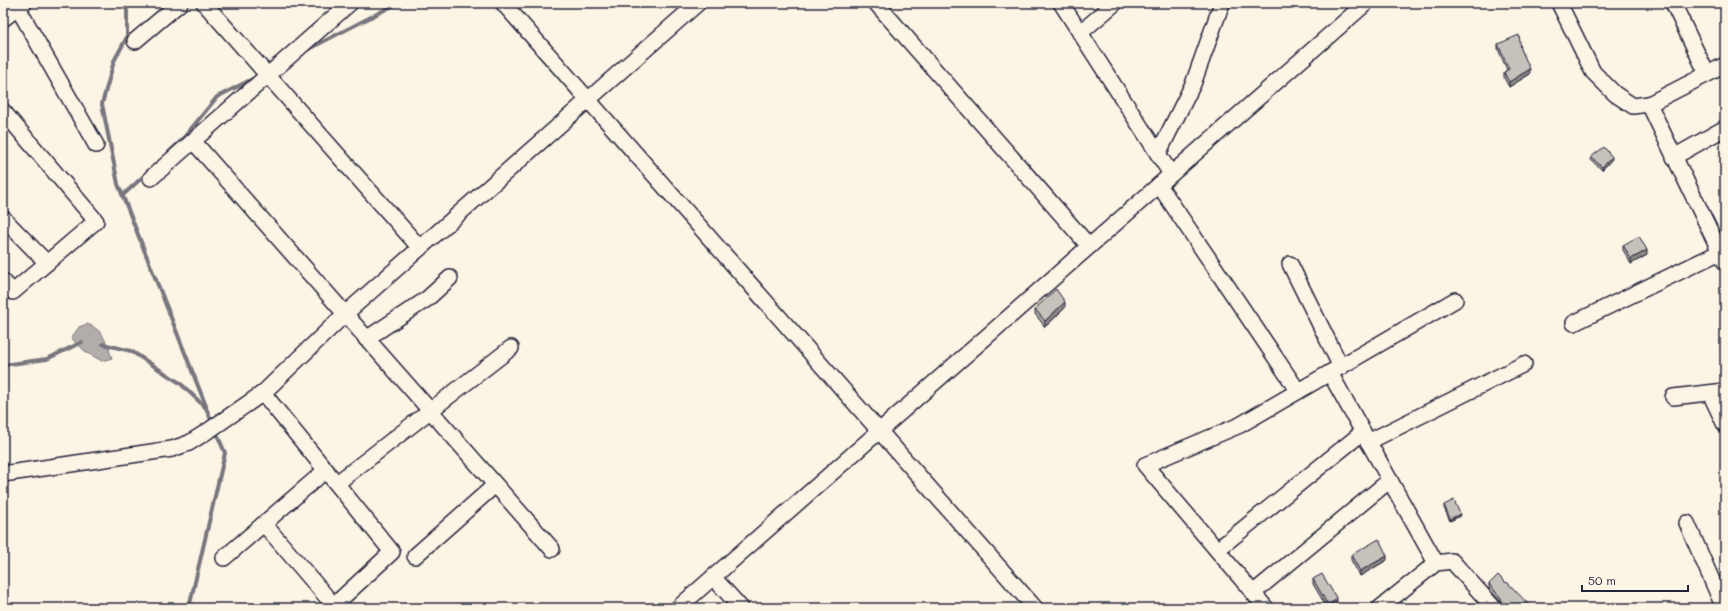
<svg xmlns="http://www.w3.org/2000/svg" width="1728" height="611" font-family="Mali,sans-serif">
<rect width="100%" height="100%" fill="#fcf5e5"/>
<filter id="ink" filterUnits="userSpaceOnUse"><feTurbulence type="fractalNoise" baseFrequency=".025" numOctaves="2"/><feDisplacementMap in="SourceGraphic" scale="8" xChannelSelector="R" yChannelSelector="G"/><feConvolveMatrix kernelMatrix="1 2 1 2 8 2 1 2 1" color-interpolation-filters="sRGB"/></filter>
<g filter="url(#ink)">
<path fill="#b2adab" stroke="#78757e" d="M87,324C104,330 106,342 112,358L102,361L87,353L71,338L79,327Z"/>
<g fill="none" stroke-linecap="round" stroke-linejoin="round">
<g stroke="#78757e" stroke-width="4">
<path d="M124,3L127,11V37L114,61L102,104L118,184L206,406"/>
<path d="M305,51L398,3"/>
<path d="M169,152L181,141L217,97L258,76"/>
<path d="M122,196L147,173"/>
<path d="M103,344L131,351L180,383L206,408L225,453L189,608"/>
<path d="M3,365L47,359L82,342"/>
</g>
<defs>
<g id="minor">
<path d="M204,3L420,248"/>
<path d="M503,3L1035,608"/>
<path d="M876,3L1089,246"/>
<path d="M1061,3L1171,174"/>
<path d="M1559,3L1593,72L1615,94L1633,106L1649,104L1725,65"/>
<path d="M1673,3L1707,74"/>
<path d="M18,8L96,145"/>
<path d="M3,19L24,3"/>
<path d="M1080,33L1115,3"/>
<path d="M135,41L180,3"/>
<path d="M1649,104L1725,262"/>
<path d="M3,111L96,221L13,292L3,281"/>
<path d="M193,141L552,549"/>
<path d="M1158,154L1193,84L1222,3"/>
<path d="M1674,157L1725,128"/>
<path d="M151,178L350,3"/>
<path d="M1159,185L1298,391"/>
<path d="M3,218L47,263"/>
<path d="M1290,264L1341,367"/>
<path d="M1574,323L1720,252"/>
<path d="M366,339L427,299L450,278"/>
<path d="M1330,373L1436,563"/>
<path d="M263,393L392,552L331,608"/>
<path d="M1710,393L1725,425"/>
<path d="M1673,397L1725,391"/>
<path d="M1368,442L1524,364"/>
<path d="M3,474L172,449L189,443L211,429L263,393L345,314L698,3"/>
<path d="M337,483L511,348"/>
<path d="M1687,523L1724,608"/>
<path d="M264,524L336,608"/>
<path d="M1217,550L1363,432"/>
<path d="M415,556L495,485"/>
<path d="M224,558L326,470"/>
<path d="M713,577L741,608"/>
<path d="M1253,593L1390,480"/>
<path d="M678,608L1366,3"/>
<path d="M1266,608L1145,465L1240,425L1455,300"/>
<path d="M1380,608L1436,563L1452,561L1494,608"/>
</g>
</defs>
<use href="#minor" stroke="#22223b" stroke-width="18"/>
<use href="#minor" stroke="#fcf5e5" stroke-width="15"/>
</g>
<g fill="#aaa6a1" stroke="#22223b">
<path d="M1498,44L1521,49L1530,74L1509,87L1504,78V72L1507,70L1498,49Z"/>
<path d="M1591,157L1612,159L1602,170L1591,160Z"/>
<path d="M1623,245L1647,255L1631,264L1623,250Z"/>
<path d="M1065,308L1045,327L1035,314V309Z"/>
<path d="M1444,505L1460,516L1450,521L1444,508Z"/>
<path d="M1351,555L1387,560L1360,576L1351,560Z"/>
<path d="M1313,579L1337,605L1332,608H1327L1313,584Z"/>
<path d="M1489,584L1532,608H1509L1508,607L1507,608H1503L1501,602L1489,589Z"/>
</g>
<g fill="#8b8783" stroke="#22223b">
<path d="M1530,69V74L1509,87V82Z"/>
<path d="M1612,157V159L1602,170V167Z"/>
<path d="M1647,250V255L1631,264V259Z"/>
<path d="M1065,302V308L1045,327V321Z"/>
<path d="M1460,514V516L1450,521V519Z"/>
<path d="M1387,556V560L1360,576V571Z"/>
<path d="M1337,599V605L1332,608H1328V605Z"/>
<path d="M1508,603V607L1507,608H1505V606Z"/>
</g>
<g fill="#c6c1bb" stroke="#22223b">
<path d="M1519,35L1521,49L1530,69L1509,82L1504,72L1509,69L1498,44Z"/>
<path d="M1604,147L1612,157L1602,167L1591,157Z"/>
<path d="M1639,236L1647,250L1631,259L1623,245Z"/>
<path d="M1056,289L1065,302L1045,321L1035,309Z"/>
<path d="M1454,500L1460,514L1450,519L1444,505Z"/>
<path d="M1379,539L1387,556L1360,571L1351,555Z"/>
<path d="M1322,574L1337,599L1328,605L1313,579Z"/>
<path d="M1498,575L1506,583L1507,582L1532,608H1512L1508,603L1505,606L1503,604L1501,598L1489,584Z"/>
</g>
</g>
<rect width="1728" height="611" fill="none" stroke="#fcf5e5" stroke-width="16"/>
<rect x="8" y="8" width="1712" height="595" fill="none" stroke="#22223b" stroke-width="1.5" filter="url(#ink)"/>
<path d="M1582 585v6h106v-6" fill="none" stroke="#22223b" stroke-width="2"/>
<text x="1588" y="585" font-size="12" fill="#22223b" stroke="#fcf5e5" stroke-width="3" paint-order="stroke">50 m</text>
</svg>
